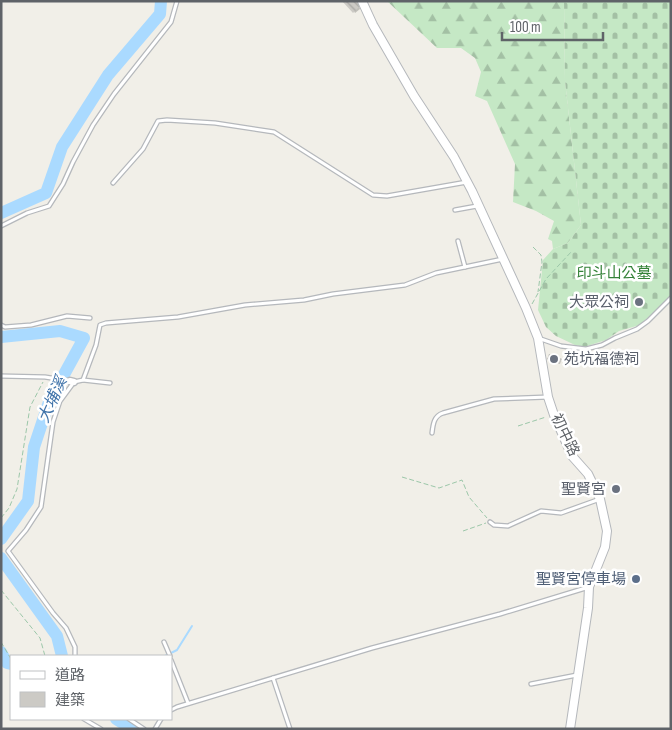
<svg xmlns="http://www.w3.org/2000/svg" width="672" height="730" font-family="'Sofia Sans Condensed','Noto Sans TC',sans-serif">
<defs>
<pattern id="forest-firs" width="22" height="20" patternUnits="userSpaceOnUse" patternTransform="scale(1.25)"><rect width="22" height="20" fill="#c5e8c5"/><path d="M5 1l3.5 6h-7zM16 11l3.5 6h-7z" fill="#a3c0a4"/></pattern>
<pattern id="cemetery-stones" width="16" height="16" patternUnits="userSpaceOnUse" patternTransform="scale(1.25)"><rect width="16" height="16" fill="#c5e8c5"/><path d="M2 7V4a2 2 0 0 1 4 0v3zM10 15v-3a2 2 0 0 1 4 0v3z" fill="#a3c0a4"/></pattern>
<pattern id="building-back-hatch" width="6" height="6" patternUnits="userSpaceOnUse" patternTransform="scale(1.25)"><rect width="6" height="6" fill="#cccac5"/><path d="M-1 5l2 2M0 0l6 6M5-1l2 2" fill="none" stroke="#a9a8a4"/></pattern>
</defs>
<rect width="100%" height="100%" fill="#f1efe8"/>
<path fill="url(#forest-firs)" d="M387,1H564L565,81L581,225L568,243L553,249L552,241L548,239L554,221L536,211L513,202L515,164L487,101L475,96L481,72L475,58L461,48H437Z"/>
<path fill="url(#cemetery-stones)" d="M564,1H671V296L640,325L619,331L606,340L584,347L575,345L556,336L546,327L538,310L543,260L553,249L568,243L581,225L565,81Z"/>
<path fill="#0003" d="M348,1H358L360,9L355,13Z"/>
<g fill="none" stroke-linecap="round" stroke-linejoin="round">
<path stroke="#aadaff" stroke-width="2" d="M165,656L177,650L192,626"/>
<g stroke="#aadaff" stroke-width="12">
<path d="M1,213L46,193L62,147L108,75L160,14L161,1"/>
<path d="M1,337L60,331L84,338L49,402L34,447L28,501L1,539"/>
<path d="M1,558L57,636L62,656"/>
<path d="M1,652L7,663L11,664"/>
<path d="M116,719L132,729"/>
</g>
</g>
<g fill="url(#building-back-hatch)">
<path d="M342,1H356L359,7L353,13Z"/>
<path d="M549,354L562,359L560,364L547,359Z"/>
</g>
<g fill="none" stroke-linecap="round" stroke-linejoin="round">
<defs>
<g id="service">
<path d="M113,183L143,149L158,121L167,120L215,123L274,132L373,195L387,196L467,182"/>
<path d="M455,210L477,206"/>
<path d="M1,226L27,213L49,206L63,184L73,162L93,125L114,94L171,22L177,1"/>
<path d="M458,241L465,267"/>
<path d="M1,325L5,327L31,325L67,316L90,318"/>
<path d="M538,338L561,346L586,349L602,345L615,338L637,329L648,321L671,298"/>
<path d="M1,376L45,377L70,381"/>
<path d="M83,380L110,383"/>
<path d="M432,433C433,424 434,416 443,413L494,399L548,397"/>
<path d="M490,522L494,525L508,526L541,511L561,513L600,499"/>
<path d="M164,642L170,656"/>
<path d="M75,656V647L66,628L53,613L8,551L26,530L41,507L53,422L60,401L74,382L83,380L96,345L100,325L106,323L178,317L245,305L304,300L333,294L405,285L436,273L503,259"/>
<path d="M171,660L188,703"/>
<path d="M273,678L290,729"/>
<path d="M531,684L577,675"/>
<path d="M171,710L177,707L372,648L500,614L589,587"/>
<path d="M84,719L101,729"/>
<path d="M129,719L144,729"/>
<path d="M155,729L161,719"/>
</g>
<path id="minor" d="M70,381L74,382"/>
<path id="tertiary" d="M362,1L373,25L414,96L454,157L472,191L526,308L538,338L548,397L554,415L572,456L588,474L600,499L607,531L605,547L589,587L588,608L570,729"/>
</defs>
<use href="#service" stroke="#b5b8bc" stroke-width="5.5"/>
<use href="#minor" stroke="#b5b8bc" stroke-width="9"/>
<use href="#tertiary" stroke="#b5b8bc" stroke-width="10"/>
<g stroke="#9cc7a9" stroke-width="1" stroke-dasharray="5 2.5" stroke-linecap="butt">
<path d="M533,247L541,255L542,262L538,292"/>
<path d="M532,304L546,279L572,251"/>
<path d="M518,426L546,417"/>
<path d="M402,477L439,488L462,480L469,497L487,518"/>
<path d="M1,518L9,508L17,489L30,407L43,382"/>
<path d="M463,531L486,523"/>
<path d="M1,590L40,638L45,656"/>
<path d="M1,642L11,659"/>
</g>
<use href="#service" stroke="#fff" stroke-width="3"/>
<use href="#minor" stroke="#fff" stroke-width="6"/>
<use href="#tertiary" stroke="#fff" stroke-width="8"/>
</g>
<g fill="#6b7280" stroke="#fff" stroke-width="2">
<circle cx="639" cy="302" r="5"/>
<circle cx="554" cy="359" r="5"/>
<circle cx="616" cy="489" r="5"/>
</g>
<circle fill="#5c6f8a" stroke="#fff" stroke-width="2" cx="636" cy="579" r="5"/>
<g text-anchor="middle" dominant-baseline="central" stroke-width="5" stroke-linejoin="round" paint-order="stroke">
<g font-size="15" fill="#348238" stroke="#fff">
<text x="614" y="273">印斗山公墓</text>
</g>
<g font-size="15" fill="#5b616d" stroke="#fff" text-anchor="end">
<text x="629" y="302">大眾公祠</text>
<text x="564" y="359" text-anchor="start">苑坑福德祠</text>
<text x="606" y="489">聖賢宮</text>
</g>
<g font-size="15" fill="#5f6368" stroke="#fff">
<text transform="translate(565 435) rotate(64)">初中路</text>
</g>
<g font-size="15" fill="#4e5e75" stroke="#fff" text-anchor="end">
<text x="626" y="579">聖賢宮停車場</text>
</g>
<g font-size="16" font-style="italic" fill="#4174aa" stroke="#fff">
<text transform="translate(53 400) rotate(-66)">大埔溪</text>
</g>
</g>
<rect width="672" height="730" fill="none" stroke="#5f6368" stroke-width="5"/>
<rect x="10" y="655" width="162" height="65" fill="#ffffff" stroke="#bfc1c3"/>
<rect x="20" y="671" width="25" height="8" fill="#ffffff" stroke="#bfc1c3"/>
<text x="55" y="680" font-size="15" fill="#5f6368">道路</text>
<rect x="20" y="692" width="25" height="15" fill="#cccac5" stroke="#bfc1c3"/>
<text x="55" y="705" font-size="15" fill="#5f6368">建築</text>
<path d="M502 32v8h101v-8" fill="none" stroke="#5f6368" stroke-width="2.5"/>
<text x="510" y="32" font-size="15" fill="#5f6368" stroke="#ffffff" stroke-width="4" paint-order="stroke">100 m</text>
</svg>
